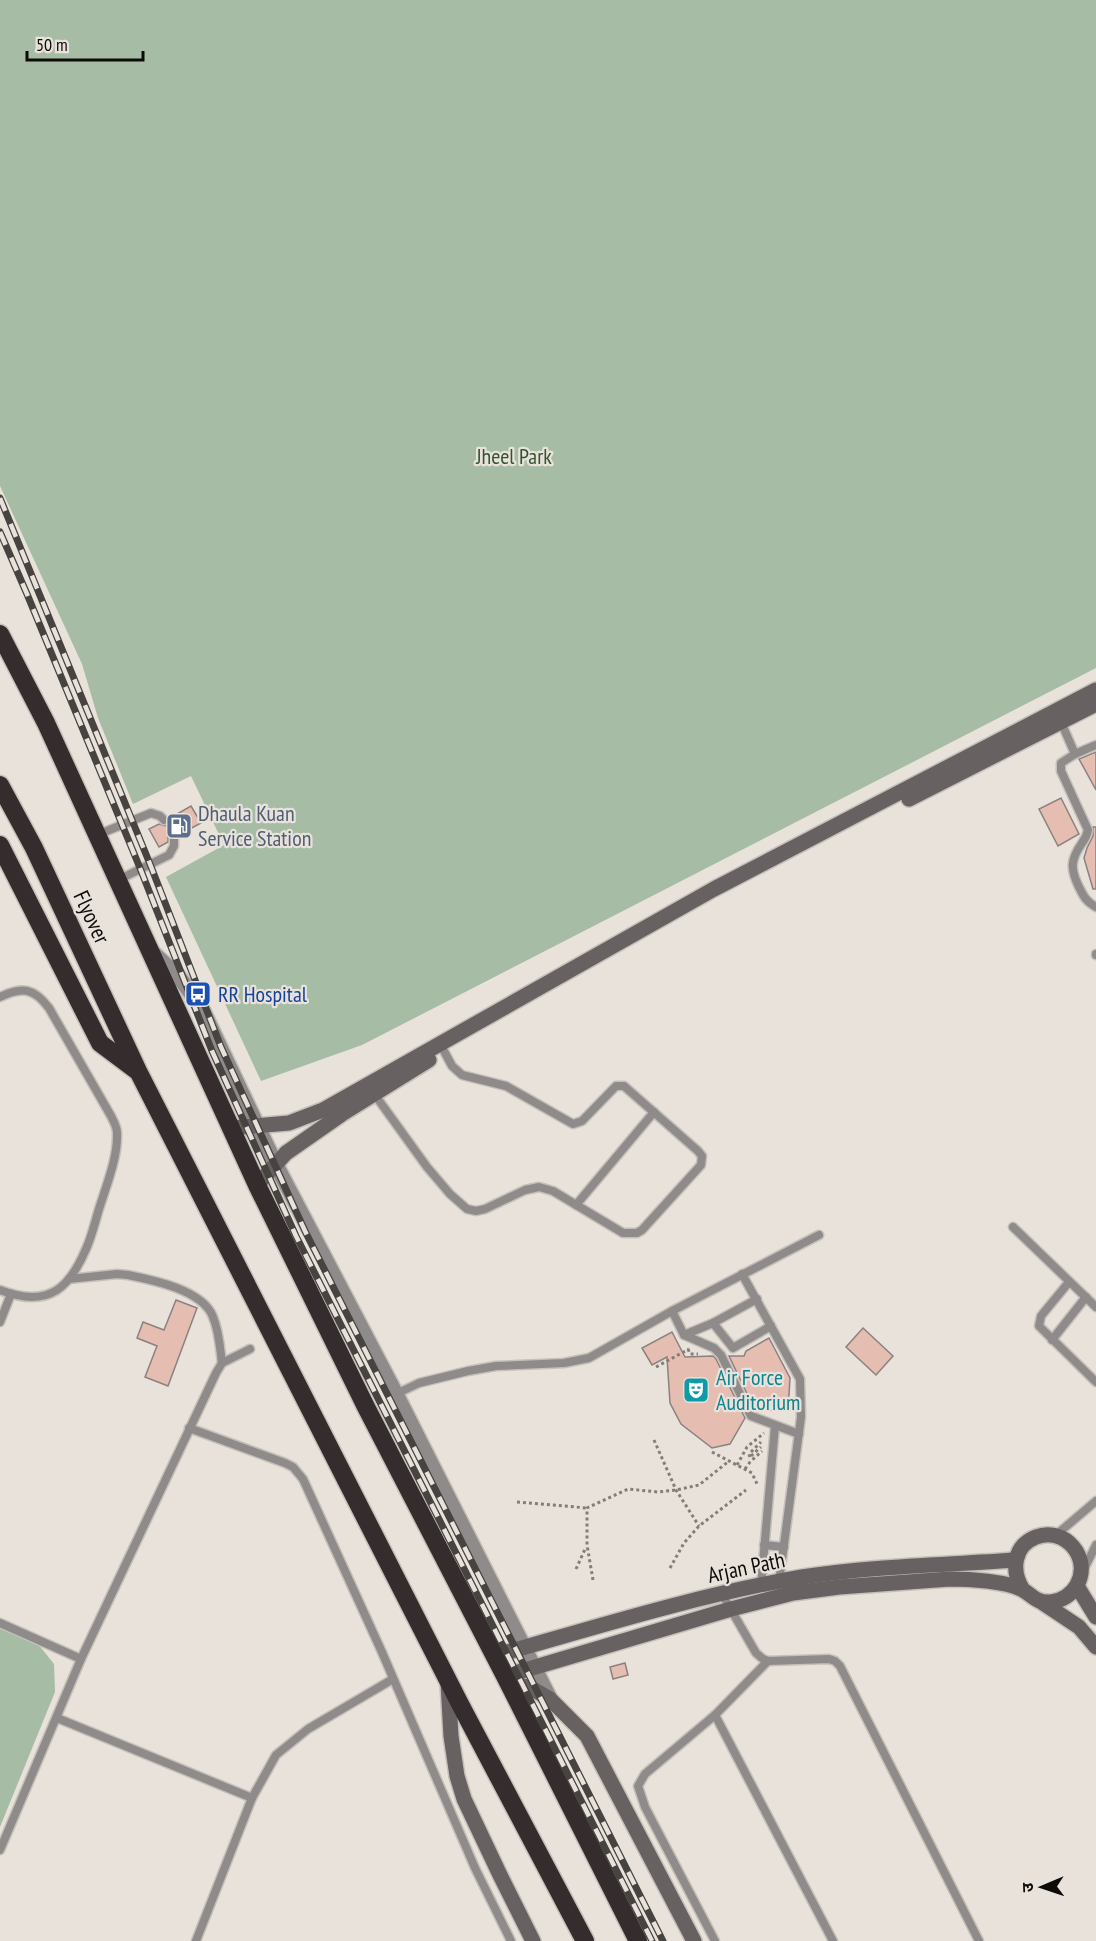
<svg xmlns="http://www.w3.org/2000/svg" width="1096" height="1941" font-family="'PT Sans Narrow','Noto Sans Devanagari',sans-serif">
<rect width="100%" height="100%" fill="#e8e2db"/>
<g fill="#a6bca4">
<path d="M0,0H1096V668L362,1045L261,1081L166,877L224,845L191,776L133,804L98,718L82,664L0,486Z"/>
<path d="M0,1629L38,1644L54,1664L55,1692L0,1827Z"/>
</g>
<g fill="#e5bdb1" stroke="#8b8280" stroke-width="1.5">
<path d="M1096,752V790L1079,759Z"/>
<path d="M1061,798L1079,834L1058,846L1039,809Z"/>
<path d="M191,806L201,823L179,835L171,833L168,836V842L159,847L149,829L159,824L166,826L170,822V818Z"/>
<path d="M1093,827H1096V889H1093L1084,858L1087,848L1093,836Z"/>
<path d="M176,1300L197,1308L168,1386L145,1377L157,1346L137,1338L143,1322L164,1330Z"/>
<path d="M863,1328L893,1356L876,1375L846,1347Z"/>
<path d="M672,1332L685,1357L713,1356L716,1359L745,1418L730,1444L712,1448L681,1424L670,1403L667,1357L652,1365L642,1348Z"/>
<path d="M769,1338L790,1378L789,1395L787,1401L784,1406L775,1411L764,1409L754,1402L752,1404L729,1356H744L746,1351Z"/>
<path d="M625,1663L628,1675L613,1679L610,1667Z"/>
</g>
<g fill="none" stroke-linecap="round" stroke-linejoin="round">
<defs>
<g id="lane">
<path d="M1061,722L1075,754L1096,745"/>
<path d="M1075,754L1061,763V771L1088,830C1087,836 1085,839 1082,843C1071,859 1070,868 1078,885C1083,895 1085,901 1096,907"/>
<path d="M97,835L151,813L160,816L164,820"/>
<path d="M118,880L169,855L174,846V839"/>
<path d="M1096,954V955"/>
<path d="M0,997C22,986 34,988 49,1008L111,1116C114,1122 117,1127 117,1133C118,1158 106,1186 99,1209C95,1222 92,1236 86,1249C80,1263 71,1281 57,1290C40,1301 18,1297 0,1290"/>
<path d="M375,1095L427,1167L450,1194L467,1209L476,1211L485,1209L525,1190L539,1187L553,1191L623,1233H637L642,1230L701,1165L702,1156L698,1151L624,1086H616L582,1121L573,1124L506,1086L462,1075L452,1066L444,1051"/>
<path d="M576,1205L654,1112"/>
<path d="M1013,1227L1096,1307"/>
<path d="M742,1274L800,1379L801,1417L779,1582"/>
<path d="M69,1279L117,1274L128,1275C153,1280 203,1290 213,1317C219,1331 220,1348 222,1363"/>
<path d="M1069,1282L1041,1316L1039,1326L1096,1382"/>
<path d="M672,1311L684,1335L714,1348L721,1355L751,1416L799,1434"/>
<path d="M0,1322L11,1294"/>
<path d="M713,1323L733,1348L771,1326"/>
<path d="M684,1335L713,1323L757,1299"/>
<path d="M1052,1340L1086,1297"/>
<path d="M396,1394L419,1383L468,1371L496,1366L564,1363L589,1358L672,1311L819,1235"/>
<path d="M189,1428L285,1463L293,1467L303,1479L381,1650L475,1868L511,1941"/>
<path d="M1056,1535L1096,1501"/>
<path d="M764,1545L784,1547"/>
<path d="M1084,1569L1096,1545"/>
<path d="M761,1586L775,1426"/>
<path d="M722,1594L756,1653L763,1659L768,1661L829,1659L835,1661L840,1666L979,1941"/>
<path d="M0,1623L81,1659L0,1850"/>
<path d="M81,1659L216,1373L222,1363L250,1349"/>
<path d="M715,1715L833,1941"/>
<path d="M57,1718L252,1798"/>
<path d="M196,1941L252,1798L276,1755L308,1729L393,1679"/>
<path d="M715,1941L645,1807L638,1786L645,1774L715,1715L768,1661"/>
</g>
<path id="street" d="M152,952L178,976L200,1005L276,1165L396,1394L550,1699"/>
<g id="secondary">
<path d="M909,799L1096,704"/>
<path d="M231,1128L289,1123L323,1110L714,889L1096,690"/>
<path d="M257,1185L286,1153L342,1114L429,1060"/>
<path d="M1077,1586L1096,1617"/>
<path d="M1040,1601L1079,1627L1096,1647"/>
<path d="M494,1656C596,1627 698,1595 802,1577C872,1566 945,1565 1015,1560"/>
<path d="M505,1676L731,1609L793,1593L839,1587L950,1579C969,1579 1006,1581 1023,1590C1033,1596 1036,1603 1051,1602C1062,1601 1072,1594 1077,1585C1092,1558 1065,1526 1036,1537C1013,1546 1011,1571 1023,1590"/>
<path d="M508,1682L531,1688L550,1699L587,1736L694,1941"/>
<path d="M448,1683L451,1736L457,1776L464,1799L500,1875L533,1941"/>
</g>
<g id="highway">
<path d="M0,634L46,723L257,1185L366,1407L505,1676L638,1941"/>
<path d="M0,785L34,848L138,1071L460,1704L585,1941"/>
<path d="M0,845L100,1043L136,1070"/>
</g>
</defs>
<use href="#lane" stroke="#c5c0b9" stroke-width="11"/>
<use href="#street" stroke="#c5c0b9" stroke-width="18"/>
<use href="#secondary" stroke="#c5c0b9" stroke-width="18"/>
<use href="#highway" stroke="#c5c0b9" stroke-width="21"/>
<g stroke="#827e79" stroke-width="3" stroke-dasharray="3 3" stroke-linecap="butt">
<path d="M688,1349L690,1354H698"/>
<path d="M656,1367L689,1349"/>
<path d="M654,1440L676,1490L699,1526"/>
<path d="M712,1452L752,1473L758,1486"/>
<path d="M751,1456L761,1447"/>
<path d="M750,1457L749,1454L761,1442"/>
<path d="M737,1465L747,1447L764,1433"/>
<path d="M745,1469L750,1462L762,1451"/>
<path d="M517,1502L587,1508"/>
<path d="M670,1568L684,1543L699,1526L746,1490"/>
<path d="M576,1569L586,1547"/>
<path d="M593,1580L587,1545V1508L628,1489L658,1492L676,1490L699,1485L729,1461"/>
</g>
<use href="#lane" stroke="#8f8b8b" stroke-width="8"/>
<use href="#street" stroke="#8f8b8b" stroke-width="15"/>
<use href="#secondary" stroke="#676162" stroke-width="15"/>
<use href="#highway" stroke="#342c2d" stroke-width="18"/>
<defs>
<g id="rail">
<path d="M0,498L150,864L221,1047L305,1231L663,1941"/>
<path d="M0,532L27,594L140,868L212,1051L296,1236L652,1941"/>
</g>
</defs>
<use href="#rail" stroke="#464340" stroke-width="7"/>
<use href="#rail" stroke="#e8e2db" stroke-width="4.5" stroke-dasharray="14" stroke-linecap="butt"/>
</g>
<defs>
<symbol id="fuel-square" viewBox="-11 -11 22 22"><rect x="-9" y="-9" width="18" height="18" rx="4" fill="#5c6f8a" stroke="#e8e2db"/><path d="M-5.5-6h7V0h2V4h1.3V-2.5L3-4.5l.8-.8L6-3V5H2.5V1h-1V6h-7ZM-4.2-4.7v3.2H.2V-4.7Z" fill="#fff"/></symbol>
<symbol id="bus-square" viewBox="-11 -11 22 22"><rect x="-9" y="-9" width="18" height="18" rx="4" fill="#1a4fb4" stroke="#e8e2db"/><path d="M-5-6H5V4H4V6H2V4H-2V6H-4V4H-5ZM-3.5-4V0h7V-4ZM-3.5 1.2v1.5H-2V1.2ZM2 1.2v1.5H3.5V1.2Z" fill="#fff"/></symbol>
<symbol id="theatre-square" viewBox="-11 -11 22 22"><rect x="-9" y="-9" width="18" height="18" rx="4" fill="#0f9aa8" stroke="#e8e2db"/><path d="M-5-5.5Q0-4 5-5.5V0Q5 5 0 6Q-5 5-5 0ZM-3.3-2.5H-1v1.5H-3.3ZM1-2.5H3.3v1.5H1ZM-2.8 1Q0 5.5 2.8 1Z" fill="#fff"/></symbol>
</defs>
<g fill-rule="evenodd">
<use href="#fuel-square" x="164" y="811" width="30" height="30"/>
<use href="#bus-square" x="183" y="979" width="30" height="30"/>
<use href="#theatre-square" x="681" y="1375" width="30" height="30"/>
</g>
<g text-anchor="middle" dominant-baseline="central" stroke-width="4.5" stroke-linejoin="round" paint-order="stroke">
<g font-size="22" fill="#30562d" stroke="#e8e2db">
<text x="514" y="456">Jheel Park</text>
</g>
<g font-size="22" fill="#4e5e75" stroke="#e8e2db" text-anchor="start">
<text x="198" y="813">Dhaula Kuan<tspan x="198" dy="25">Service Station</tspan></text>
</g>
<g font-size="22" fill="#0d0b09" stroke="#e8e2db">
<text transform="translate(92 917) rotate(65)">Flyover</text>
<text transform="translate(746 1567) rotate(-12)">Arjan Path</text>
</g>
<g font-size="22" fill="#164399" stroke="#e8e2db" text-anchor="start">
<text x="218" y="994">RR Hospital</text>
</g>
<g font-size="22" fill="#0d838f" stroke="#e8e2db" text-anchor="start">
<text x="716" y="1377">Air Force<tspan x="716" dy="25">Auditorium</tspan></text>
</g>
</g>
<g transform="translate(1042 1887) rotate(268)" stroke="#e8e2db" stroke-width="4.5" paint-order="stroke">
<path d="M0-4.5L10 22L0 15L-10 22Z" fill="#0d0b09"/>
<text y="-9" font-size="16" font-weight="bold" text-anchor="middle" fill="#0d0b09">उ</text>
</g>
<path d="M27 51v9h116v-9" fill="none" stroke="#0d0b09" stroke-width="3"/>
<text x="36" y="51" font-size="18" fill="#0d0b09" stroke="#e8e2db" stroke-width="4.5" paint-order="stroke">50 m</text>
</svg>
